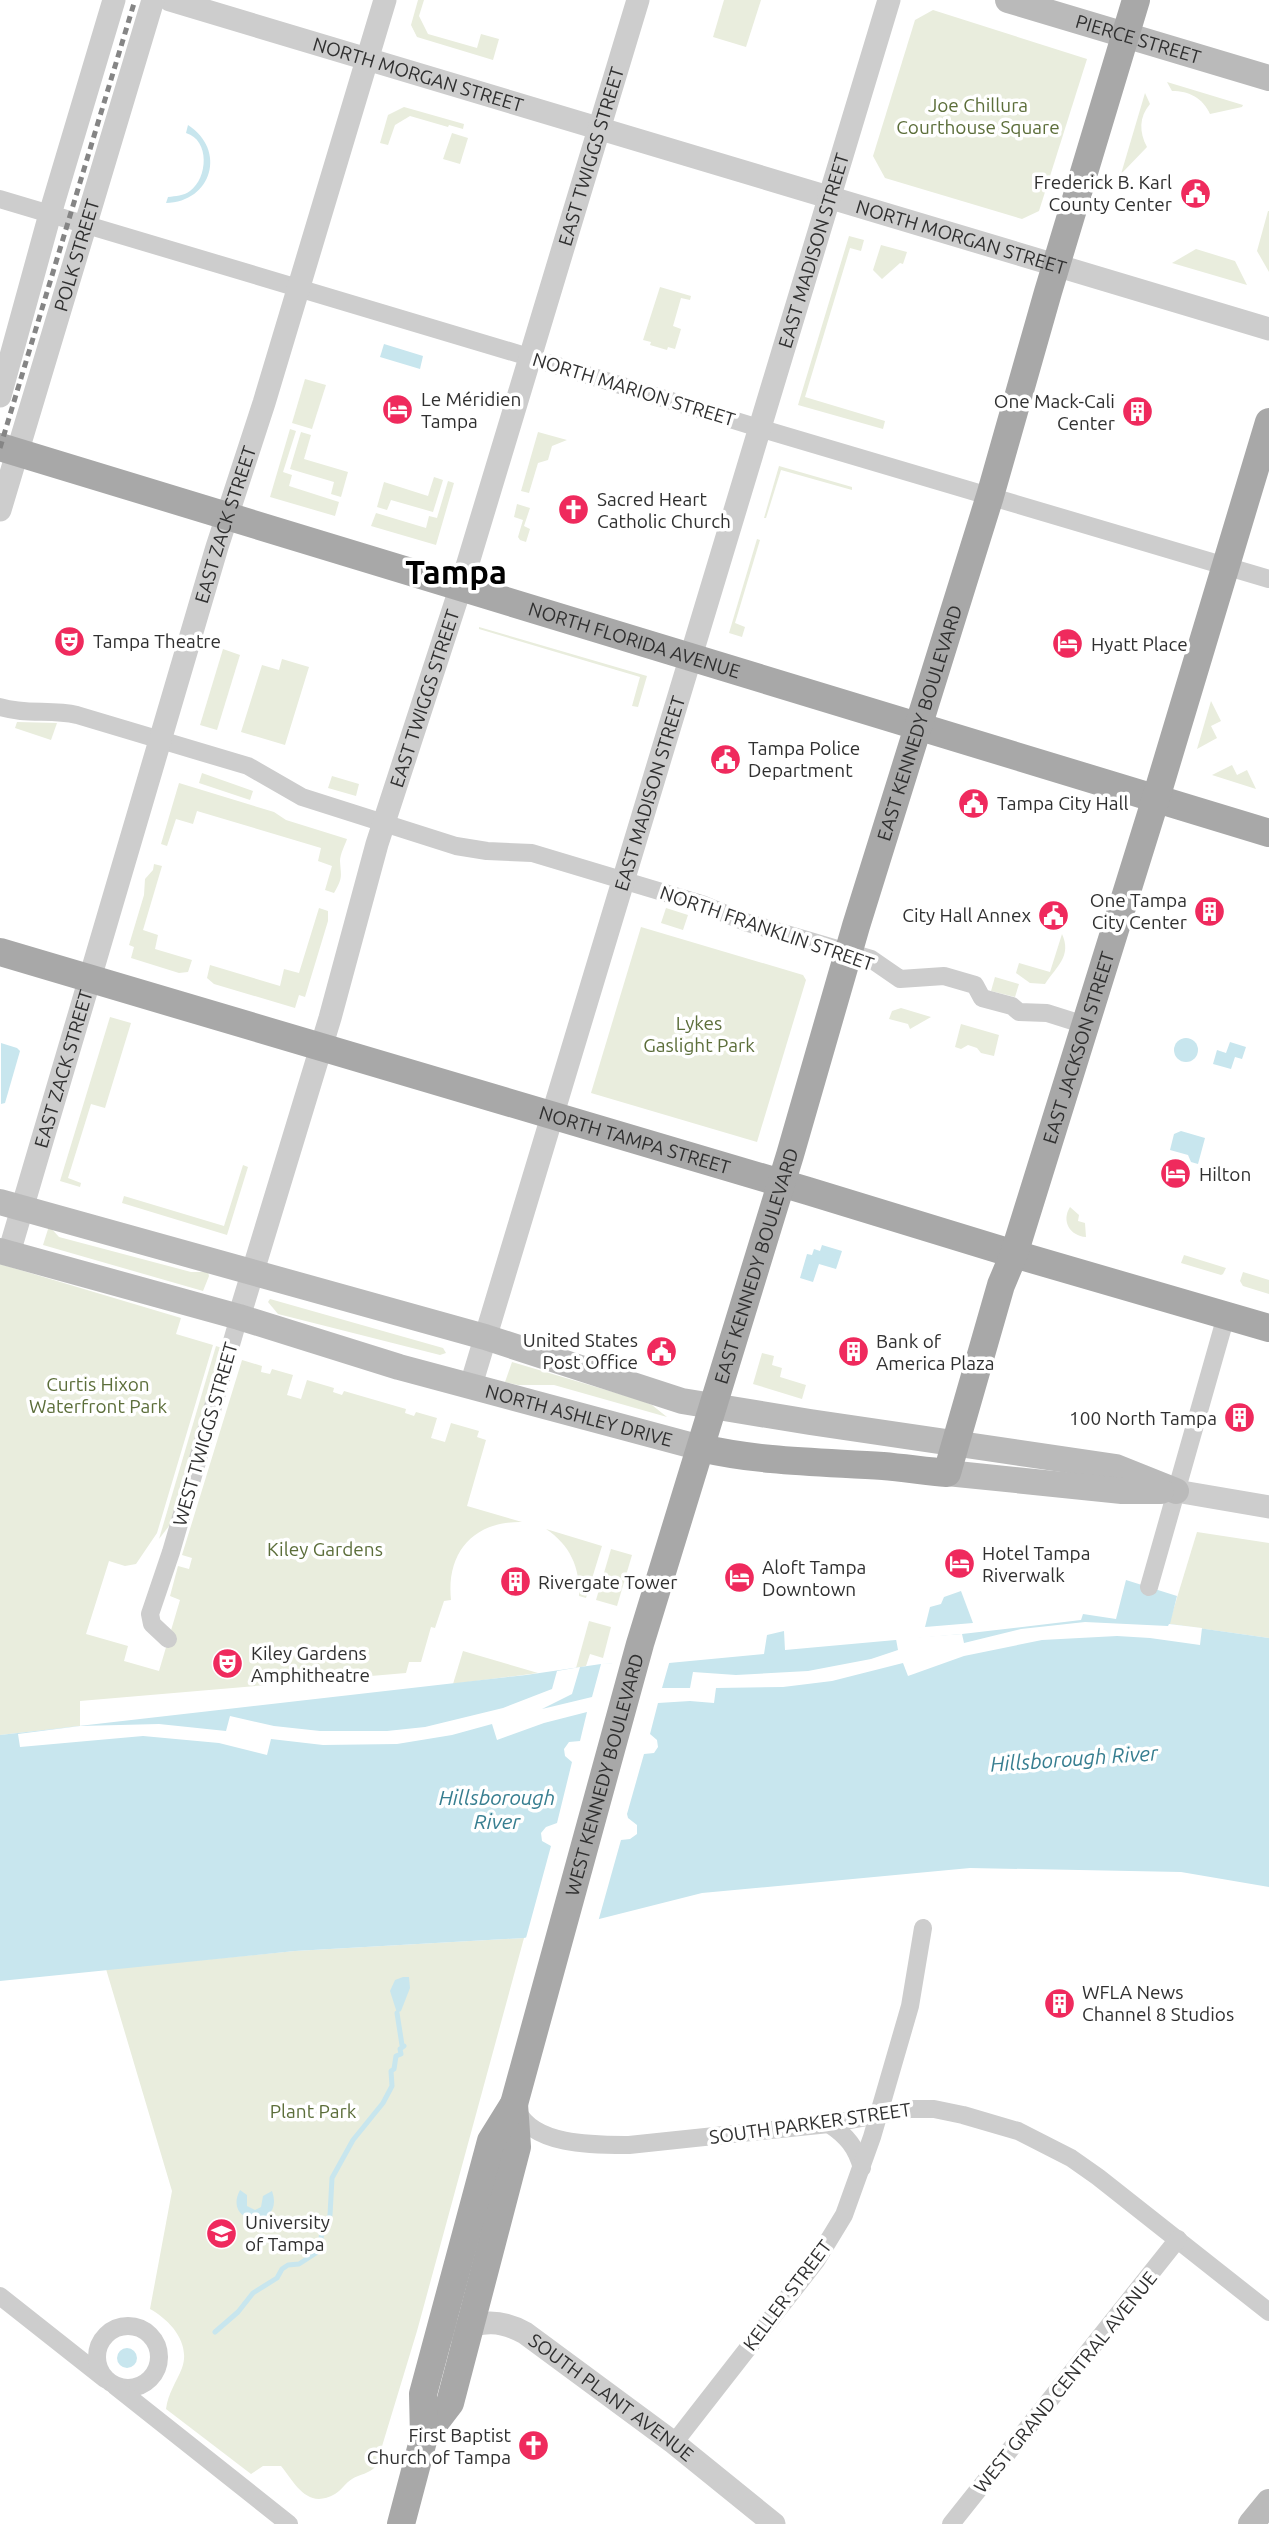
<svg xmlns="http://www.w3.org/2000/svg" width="1269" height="2524" font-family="Ubuntu,sans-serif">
<rect width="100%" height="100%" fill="#fff"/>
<g fill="#e9eddd">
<path d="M418,0H424L419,16L428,34L477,48L481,34L499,39L493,60L417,37L411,25Z"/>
<path d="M724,0H761L746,47L713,37Z"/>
<path d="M933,10L1087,59L1039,211L1022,219L885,178L873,156L915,20Z"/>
<path d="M1167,82L1243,105L1242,107L1210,114C1203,98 1189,91 1172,91Z"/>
<path d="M1145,93L1150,104C1139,117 1139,132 1147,147L1121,174Z"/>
<path d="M404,107L464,124L463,129L449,125L448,127L410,116L395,125L388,145L380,143L388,115Z"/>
<path d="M452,133L468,138L460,164L443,159Z"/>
<path d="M1268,211H1269V272L1257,251Z"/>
<path d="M849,236L864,240L861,251L850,248L805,397L885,421L883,429L798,405Z"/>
<path d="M881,245L907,252L903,264L900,263L882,279L873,270Z"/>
<path d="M1196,249L1235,261L1247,285L1172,263Z"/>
<path d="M660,287L691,296L690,300L681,298L673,326L681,329L675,349L668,347L667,350L650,345L651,342L643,340Z"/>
<path d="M305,379L326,385L312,429L292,423Z"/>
<path d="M290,429L296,431L283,472L292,475L289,486L339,502L335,516L270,497Z"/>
<path d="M301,432L311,435L304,459L348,472L341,497L331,494L334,482L290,469Z"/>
<path d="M538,432L567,440L552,446L548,460L538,463L529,493L521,491Z"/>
<path d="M779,466L852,487V490L781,470L766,518H764Z"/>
<path d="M434,477L443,480L433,512L391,500L387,510L377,507L384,482L428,496Z"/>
<path d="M448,481L454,483L436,545L371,526L376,513L426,528L429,516L437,518Z"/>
<path d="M517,504L530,508L524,526L530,529L526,542L520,540L518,537L523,520L514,517Z"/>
<path d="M757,539L760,540L735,623L745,627L742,637L729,633Z"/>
<path d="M479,627L647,676L638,707L632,706L640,677L479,629Z"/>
<path d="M223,649L240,655L217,730L200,725Z"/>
<path d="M282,659L309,667L285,745L241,732L262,665L279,670Z"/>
<path d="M1211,701L1221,721L1211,726L1217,738L1197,749Z"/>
<path d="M17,722L57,723L51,740L15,728Z"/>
<path d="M1232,765L1237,775L1247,770L1256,789L1212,775Z"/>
<path d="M202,773L253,791L250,800L199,783Z"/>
<path d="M332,776L359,784L356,796L328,788Z"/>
<path d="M179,783L274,812L286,820L347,839C345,845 340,854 340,861C341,877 343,877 334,893L325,890L332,866L318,861L321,848L197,811L193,824L176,819L167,846L161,844Z"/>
<path d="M154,864L162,866L143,930L158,935L155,949L192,960L188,972L179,973L131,958L134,947L129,945L144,895L145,879L153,870Z"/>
<path d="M319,908L328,911V921L305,997L299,995L295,1008L214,984L207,978L210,965L280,986L284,969L299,973Z"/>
<path d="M666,908L688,915L683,930L661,923Z"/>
<path d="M641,927L803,975L806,980L757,1142L591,1093Z"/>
<path d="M1062,934C1072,956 1057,966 1045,984L1030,983L1016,973L1019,963L1050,972Z"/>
<path d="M995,977L1019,984L1015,997L991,991Z"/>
<path d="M901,1008L931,1017L910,1029L908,1024L889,1019L892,1011Z"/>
<path d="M110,1017L131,1023L105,1108L91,1104L68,1178L81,1183L80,1187L60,1181Z"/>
<path d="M961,1024L999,1035L994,1056L981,1053L977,1048L968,1045L961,1049L955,1047Z"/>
<path d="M243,1165L248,1167L227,1235L122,1203L124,1196L224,1226Z"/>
<path d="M1070,1207L1079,1215L1078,1221L1085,1223L1086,1237C1070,1236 1061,1221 1070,1207Z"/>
<path d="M49,1226L59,1237L191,1272H208L209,1276L203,1291L43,1245Z"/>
<path d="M1184,1255L1226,1268L1223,1274L1221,1275L1181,1263Z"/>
<path d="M0,1264L181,1318L176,1334L213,1345L157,1533L136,1564L125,1566L109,1561L86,1634L128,1646L124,1661L159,1671L180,1600L170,1596L178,1566L189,1569L192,1558L182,1555L242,1360L262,1366L261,1372L270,1374L272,1369L293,1375L287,1395L301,1399L307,1380L334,1388L333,1392L342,1395L344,1391L406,1409L405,1413L414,1416L416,1412L437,1418L431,1438L445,1442L451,1423L479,1431L477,1437L486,1440L467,1506L522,1522C474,1521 446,1552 451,1600L444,1601L435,1628L431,1627L421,1662H409L406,1673L80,1701V1726L0,1735Z"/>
<path d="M1243,1272L1269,1280V1294L1243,1286L1240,1281Z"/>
<path d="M270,1299L443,1348L446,1353L440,1355L278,1314L268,1302Z"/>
<path d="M216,1346L222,1348L172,1522L159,1539Z"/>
<path d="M762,1353L774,1356L772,1365L782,1368L780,1377L806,1385L802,1399L753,1384Z"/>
<path d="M512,1362L640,1400L652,1405L667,1417L554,1385H518L505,1382Z"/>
<path d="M546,1529L602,1546L586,1598L579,1596C580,1567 570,1545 546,1529Z"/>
<path d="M1197,1532L1269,1543V1638L1169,1624Z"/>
<path d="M611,1549L632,1555L617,1606L596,1600Z"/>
<path d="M589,1621L611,1627L603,1658L590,1654L586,1666L576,1668Z"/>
<path d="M463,1651L538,1673L453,1684Z"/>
<path d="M524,1938L417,2331L376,2466C369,2474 360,2474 352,2479C345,2483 342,2490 335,2494C307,2510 295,2483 281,2466H263L251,2474L166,2409C168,2393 176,2383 182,2368C191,2343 170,2320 150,2309L172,2191L106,1969L295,1951Z"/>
</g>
<g fill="#c8e6ee">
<path d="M188,125C227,150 212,202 166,203L168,197C176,196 183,196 190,191C208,178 210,140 186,133Z"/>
<path d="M384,344L423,356L420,369L380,357Z"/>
<circle cx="1186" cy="1050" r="12"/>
<path d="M1230,1042L1246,1047L1242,1059L1235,1057L1231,1069L1213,1064L1217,1050L1226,1053Z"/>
<path d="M1,1043L17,1048L20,1051L5,1103L1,1104Z"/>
<path d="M1181,1131L1205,1138L1198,1164L1191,1162L1188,1155L1170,1150L1174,1134Z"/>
<path d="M822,1245L842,1251L836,1269L819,1264L813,1282L800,1278L807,1254L812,1255L814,1249L820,1251Z"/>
<path d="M1126,1580L1177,1596L1170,1624L1269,1638V1887L1181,1872L970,1868L702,1893L524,1938L295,1951L0,1981V1735L526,1675L601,1664L669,1663L764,1654L767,1635L784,1631L785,1650L962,1634L1081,1620L1083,1614L1116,1619Z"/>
<path d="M961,1591L973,1623L925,1627L930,1607L941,1604L944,1597Z"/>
<path d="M403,1977H409L410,1988L401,2011L397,2013L390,1991L395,1980Z"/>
<path d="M240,2190L247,2195V2206L255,2210L261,2207L263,2196L272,2191C286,2231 221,2226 240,2190Z"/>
<circle cx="127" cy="2358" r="10"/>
</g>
<path fill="#fff" d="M1085,1622L1168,1626L1169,1624L1202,1628L1200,1645L1150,1638L1117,1636L1042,1640L964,1656L908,1676L903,1663L832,1681L783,1687L716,1688L714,1703L690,1701L658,1703L650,1734L657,1740L658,1747L654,1753L644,1754L627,1814L628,1818L637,1825V1834L630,1839L621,1840L598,1922L526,1938L551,1846L542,1841L541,1833L546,1827L557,1823L572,1762L565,1756L564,1749L569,1742L580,1741L587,1712L544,1723L497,1740L492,1724L452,1735L397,1744L323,1745L271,1739L267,1755L219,1743L143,1736L20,1747L18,1734L80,1726L159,1724L226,1731L230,1716L274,1726L320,1731H387L425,1727L503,1708L552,1689L557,1671L580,1667L572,1694L542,1709L592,1697L601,1664H612L613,1660H670L662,1688H690L693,1672L736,1675L808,1671L871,1659L898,1650L896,1639L962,1634L964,1643L1021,1629Z"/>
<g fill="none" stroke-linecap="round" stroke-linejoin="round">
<path stroke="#c8e6ee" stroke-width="5" d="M215,2332L238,2312L253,2293L277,2278L282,2269L288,2265L299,2264L319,2251L322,2232L330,2215L332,2178L353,2140L383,2103L392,2086L391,2071L394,2069L396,2056L401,2054L400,2049L404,2046L402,2045L397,2013"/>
<g stroke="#cdcdcd" stroke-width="18">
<path d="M0,199L529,357L759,428L1269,579"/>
<path d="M0,707C26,715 51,709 77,715L248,766L302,797L456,846L487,851L532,853L702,904L745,922L871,959L900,979L944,976L975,985L982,998L1012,1006L1019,1012L1047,1013L1085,1025"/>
<path d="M1149,1587L1226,1316"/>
<path d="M168,1639L152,1624L150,1614L171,1552L239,1317"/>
<path d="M517,2110C533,2146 595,2145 629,2145L829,2124L911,2109H934L963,2115L1018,2131L1071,2158L1098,2177L1269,2312"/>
<path d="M829,2124C847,2136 856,2147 862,2168"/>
<path d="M0,2296L105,2379"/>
<circle cx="128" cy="2357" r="31"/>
<path d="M115,2386L289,2524"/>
<path d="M674,2443L816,2261L844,2215L872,2137L910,2006L923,1928"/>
<path d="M951,2524L1178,2239"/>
</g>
<g stroke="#cdcdcd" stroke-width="23">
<path id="s1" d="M170,0L1269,329"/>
<path d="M0,396L50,214L114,0"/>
<path id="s2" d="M0,510L153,0"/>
<path id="s3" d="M9,1253L217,547L264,403L385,0"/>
<path id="s4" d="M239,1317L330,1018L377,844L461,586L638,0"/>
<path id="s5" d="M471,1385L889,0"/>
<path d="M1176,1491L1269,1507"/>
<path id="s6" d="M458,2332C481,2319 502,2320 525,2333L674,2443L774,2524"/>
</g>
<g stroke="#bababa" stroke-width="26">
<path id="s7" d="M1008,0L1269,78"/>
<path d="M0,1202L485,1337L682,1401L810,1422L1116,1467L1176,1491"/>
<path id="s8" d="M0,1251L239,1317L399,1367L701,1448"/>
<path d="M947,1473L1122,1491H1161"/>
<path d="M1251,2524L1269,2502"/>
</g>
<g stroke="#a8a8a8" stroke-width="28">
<path id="s9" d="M0,447L1269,833"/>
<path id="s10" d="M0,952L808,1191L1014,1254L1269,1328"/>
<path id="s11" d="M701,1448C761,1462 822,1462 883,1466C904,1468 926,1471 947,1473L1001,1285L1014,1254L1156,798L1269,422"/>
<path d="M424,2437L450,2403L517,2147L514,2104"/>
<path id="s12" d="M401,2524L424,2437L423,2394L491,2141L514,2104L640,1644L790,1155L856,926L990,496L1048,292L1136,0"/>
</g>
<path stroke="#858585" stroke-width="5" stroke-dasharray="7 5" stroke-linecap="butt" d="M0,448L135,0"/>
</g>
<defs>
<symbol id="civic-disc" viewBox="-11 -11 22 22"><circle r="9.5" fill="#ef2a5d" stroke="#fff"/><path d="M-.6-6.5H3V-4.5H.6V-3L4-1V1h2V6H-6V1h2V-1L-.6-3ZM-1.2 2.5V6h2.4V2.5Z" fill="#fff"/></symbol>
<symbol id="hotel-disc" viewBox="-11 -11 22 22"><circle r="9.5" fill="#ef2a5d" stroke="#fff"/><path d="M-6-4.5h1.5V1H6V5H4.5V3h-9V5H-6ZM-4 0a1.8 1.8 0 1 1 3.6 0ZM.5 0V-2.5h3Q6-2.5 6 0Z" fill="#fff"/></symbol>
<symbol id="building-disc" viewBox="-11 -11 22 22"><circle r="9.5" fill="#ef2a5d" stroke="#fff"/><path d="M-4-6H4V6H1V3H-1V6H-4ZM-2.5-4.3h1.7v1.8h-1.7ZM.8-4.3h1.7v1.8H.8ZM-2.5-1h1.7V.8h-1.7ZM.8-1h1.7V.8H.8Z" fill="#fff"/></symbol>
<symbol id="church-disc" viewBox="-11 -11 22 22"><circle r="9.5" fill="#ef2a5d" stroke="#fff"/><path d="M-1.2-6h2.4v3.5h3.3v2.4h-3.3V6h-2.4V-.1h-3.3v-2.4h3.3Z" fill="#fff"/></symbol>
<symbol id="theatre-disc" viewBox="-11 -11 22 22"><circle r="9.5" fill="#ef2a5d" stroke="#fff"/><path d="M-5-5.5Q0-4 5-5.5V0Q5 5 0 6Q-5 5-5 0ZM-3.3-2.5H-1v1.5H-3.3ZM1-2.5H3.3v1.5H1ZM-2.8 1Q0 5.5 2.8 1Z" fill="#fff"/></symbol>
<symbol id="university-disc" viewBox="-11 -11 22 22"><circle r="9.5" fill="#ef2a5d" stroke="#fff"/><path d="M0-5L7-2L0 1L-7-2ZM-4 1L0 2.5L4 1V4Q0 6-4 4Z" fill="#fff"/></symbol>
</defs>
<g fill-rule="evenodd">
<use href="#civic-disc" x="1178" y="176" width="35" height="35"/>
<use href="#hotel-disc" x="380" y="392" width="35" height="35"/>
<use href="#building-disc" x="1120" y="394" width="35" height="35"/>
<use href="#church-disc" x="556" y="492" width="35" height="35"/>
<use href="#theatre-disc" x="52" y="624" width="35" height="35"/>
<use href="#hotel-disc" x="1050" y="626" width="35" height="35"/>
<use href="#civic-disc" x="708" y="742" width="35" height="35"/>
<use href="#civic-disc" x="956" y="786" width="35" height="35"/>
<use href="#building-disc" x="1192" y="894" width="35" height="35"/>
<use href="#civic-disc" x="1036" y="898" width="35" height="35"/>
<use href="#hotel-disc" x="1158" y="1156" width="35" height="35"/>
<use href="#civic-disc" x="644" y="1334" width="35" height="35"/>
<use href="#building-disc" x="836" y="1334" width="35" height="35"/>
<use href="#building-disc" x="1222" y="1400" width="35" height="35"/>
<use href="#hotel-disc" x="942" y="1546" width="35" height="35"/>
<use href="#hotel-disc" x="722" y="1560" width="35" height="35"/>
<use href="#building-disc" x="498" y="1564" width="35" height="35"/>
<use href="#theatre-disc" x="210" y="1646" width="35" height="35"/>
<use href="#building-disc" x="1042" y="1986" width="35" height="35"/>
<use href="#university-disc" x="204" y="2216" width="35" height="35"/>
<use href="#church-disc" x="516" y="2428" width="35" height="35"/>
</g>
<g text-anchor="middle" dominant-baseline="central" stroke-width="7" stroke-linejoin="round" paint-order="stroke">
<g font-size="19" fill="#303030" stroke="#fff">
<text stroke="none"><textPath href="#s7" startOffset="136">PIERCE STREET</textPath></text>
<text stroke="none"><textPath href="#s1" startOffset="259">NORTH MORGAN STREET</textPath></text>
<text stroke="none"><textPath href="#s4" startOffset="1213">EAST TWIGGS STREET</textPath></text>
<text stroke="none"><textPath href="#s1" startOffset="826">NORTH MORGAN STREET</textPath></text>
<text stroke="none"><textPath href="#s5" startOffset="1185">EAST MADISON STREET</textPath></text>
<text stroke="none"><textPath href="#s2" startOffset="266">POLK STREET</textPath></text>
<text transform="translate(634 389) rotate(17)">NORTH MARION STREET</text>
<text stroke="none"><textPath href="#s3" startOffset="760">EAST ZACK STREET</textPath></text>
<text stroke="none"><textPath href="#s9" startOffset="663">NORTH FLORIDA AVENUE</textPath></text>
<text stroke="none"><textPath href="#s4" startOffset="646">EAST TWIGGS STREET</textPath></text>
<text stroke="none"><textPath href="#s12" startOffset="1878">EAST KENNEDY BOULEVARD</textPath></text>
<text stroke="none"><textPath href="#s5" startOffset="618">EAST MADISON STREET</textPath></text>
<text transform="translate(767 928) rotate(19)">NORTH FRANKLIN STREET</text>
<text stroke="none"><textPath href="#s11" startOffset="693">EAST JACKSON STREET</textPath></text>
<text stroke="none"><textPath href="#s3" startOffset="192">EAST ZACK STREET</textPath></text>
<text stroke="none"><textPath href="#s10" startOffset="662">NORTH TAMPA STREET</textPath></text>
<text stroke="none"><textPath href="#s12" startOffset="1311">EAST KENNEDY BOULEVARD</textPath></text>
<text stroke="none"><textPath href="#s8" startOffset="602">NORTH ASHLEY DRIVE</textPath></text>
<text transform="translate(205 1434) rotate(-74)">WEST TWIGGS STREET</text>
<text stroke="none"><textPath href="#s12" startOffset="780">WEST KENNEDY BOULEVARD</textPath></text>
<text transform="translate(810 2123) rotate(-8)">SOUTH PARKER STREET</text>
<text transform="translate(787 2295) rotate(-53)">KELLER STREET</text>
<text transform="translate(1065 2382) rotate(-51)">WEST GRAND CENTRAL AVENUE</text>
<text stroke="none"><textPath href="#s6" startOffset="178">SOUTH PLANT AVENUE</textPath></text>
</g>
<g font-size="19" fill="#5c6e3a" stroke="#fff">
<text x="978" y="105">Joe Chillura<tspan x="978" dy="22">Courthouse Square</tspan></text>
<text x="699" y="1023">Lykes<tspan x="699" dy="22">Gaslight Park</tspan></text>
<text x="98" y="1384">Curtis Hixon<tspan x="98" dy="22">Waterfront Park</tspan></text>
<text x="325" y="1549">Kiley Gardens</text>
<text x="313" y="2111">Plant Park</text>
</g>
<g font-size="19" fill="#303030" stroke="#fff" text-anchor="start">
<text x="1172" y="182" text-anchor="end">Frederick B. Karl<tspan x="1172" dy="22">County Center</tspan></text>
<text x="421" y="399">Le Méridien<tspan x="421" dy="22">Tampa</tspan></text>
<text x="1115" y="401" text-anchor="end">One Mack-Cali<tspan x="1115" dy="22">Center</tspan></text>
<text x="597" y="499">Sacred Heart<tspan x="597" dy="22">Catholic Church</tspan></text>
<text x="93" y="641">Tampa Theatre</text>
<text x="1091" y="644">Hyatt Place</text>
<text x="748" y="748">Tampa Police<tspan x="748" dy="22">Department</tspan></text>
<text x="997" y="803">Tampa City Hall</text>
<text x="1187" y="900" text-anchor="end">One Tampa<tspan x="1187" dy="22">City Center</tspan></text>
<text x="1031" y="915" text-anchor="end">City Hall Annex</text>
<text x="1199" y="1174">Hilton</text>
<text x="638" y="1340" text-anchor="end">United States<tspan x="638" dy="22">Post Office</tspan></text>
<text x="876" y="1341">Bank of<tspan x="876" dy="22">America Plaza</tspan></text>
<text x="1217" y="1418" text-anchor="end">100 North Tampa</text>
<text x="982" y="1553">Hotel Tampa<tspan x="982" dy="22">Riverwalk</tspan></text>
<text x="762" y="1567">Aloft Tampa<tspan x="762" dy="22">Downtown</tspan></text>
<text x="538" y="1582">Rivergate Tower</text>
<text x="251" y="1653">Kiley Gardens<tspan x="251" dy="22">Amphitheatre</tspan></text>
<text x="1082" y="1992">WFLA News<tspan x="1082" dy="22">Channel 8 Studios</tspan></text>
<text x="245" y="2222">University<tspan x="245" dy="22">of Tampa</tspan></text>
<text x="511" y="2435" text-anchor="end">First Baptist<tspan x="511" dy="22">Church of Tampa</tspan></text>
</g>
<g font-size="21" font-style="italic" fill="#377e90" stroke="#fff">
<text transform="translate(1074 1758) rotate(-4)">Hillsborough River</text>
<text x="497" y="1797">Hillsborough<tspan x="497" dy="24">River</tspan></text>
</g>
<g font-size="33" font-weight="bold" fill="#000" stroke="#fff">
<text x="456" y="571">Tampa</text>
</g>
</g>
</svg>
